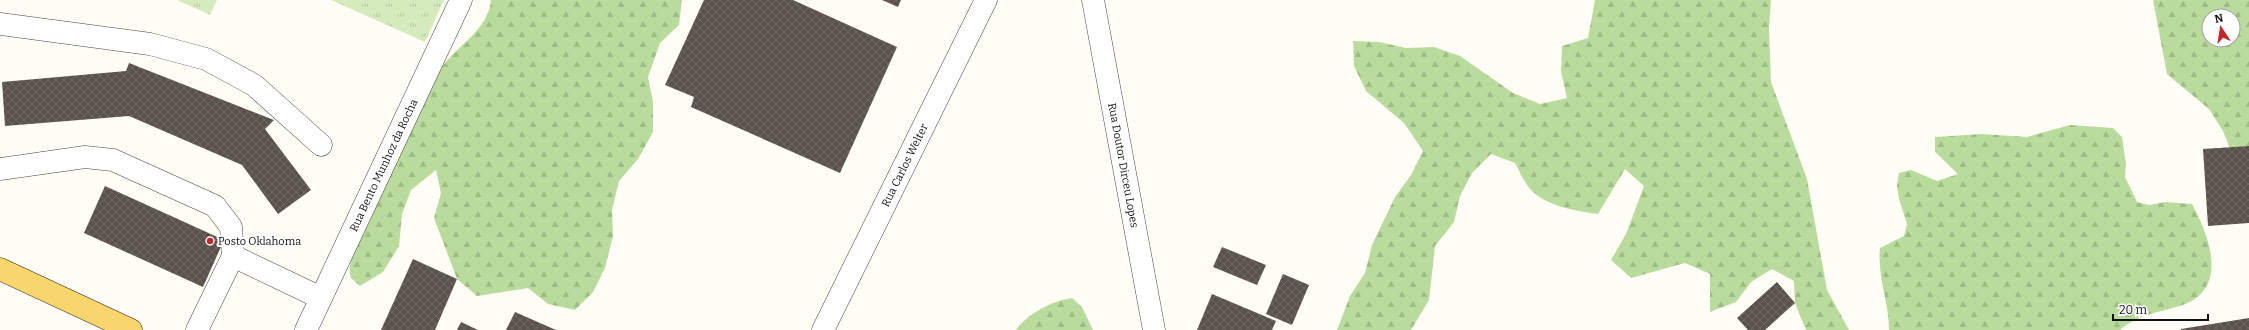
<svg xmlns="http://www.w3.org/2000/svg" width="2249" height="330" font-family="Bitter,serif">
<defs>
<pattern id="grass-tufts" width="24" height="20" patternUnits="userSpaceOnUse"><rect width="24" height="20" fill="#d5ebbd"/><path d="M3 7l-1-3M5 7V3M7 7l1-3M15 17l-1-3M17 17v-4M19 17l1-3" fill="none" stroke="#b6c8a1"/></pattern>
<pattern id="forest-firs" width="22" height="20" patternUnits="userSpaceOnUse"><rect width="22" height="20" fill="#b9dc9c"/><path d="M5 1l3.5 6h-7zM16 11l3.5 6h-7z" fill="#9ebc85"/></pattern>
<pattern id="building-cross-hatch" width="8" height="8" patternUnits="userSpaceOnUse"><rect width="8" height="8" fill="#5a524d"/><path d="M0 0l8 8M0 8l8-8" fill="none" stroke="#6d6662"/></pattern>
</defs>
<rect width="100%" height="100%" fill="#fffdf5"/>
<g fill="url(#grass-tufts)">
<path d="M177,0H217L210,15Z"/>
<path d="M331,0H444L425,42Z"/>
</g>
<g fill="url(#forest-firs)" fill-rule="evenodd">
<path d="M491,0H682L679,25L660,43L648,77L653,102V132L638,159L619,181L612,210L613,236L605,268L593,292L575,310L548,304L528,288L477,296L457,279L434,218L441,193L436,170L411,190L402,214L399,246L383,272L360,286L351,278C350,274 349,270 350,266C355,234 386,180 401,149C414,122 425,91 442,67C459,44 488,30 491,0Z"/>
<path d="M1595,0H1771L1769,29L1771,82L1807,179L1827,290L1849,330H1806L1795,303L1794,281L1772,269L1751,282L1736,302L1710,312V274L1685,263L1631,278L1611,260L1626,234L1644,186L1625,169L1598,214C1575,211 1540,205 1527,185C1522,178 1519,170 1515,163L1491,154L1472,173L1460,196L1454,222L1435,246L1429,300L1411,330H1337L1350,296L1365,273L1372,245L1395,197L1411,175L1423,151L1404,123L1366,91L1354,66L1353,41L1379,42L1406,48L1434,47L1460,56L1513,93L1540,104L1567,98L1561,72L1562,46L1588,38Z"/>
<path d="M2153,0H2249V188L2243,180L2223,131L2209,109L2167,74ZM2209,16H2233V40H2209Z"/>
<path d="M2070,125L2113,128L2122,137L2126,164L2125,177L2137,202L2149,205L2165,202L2192,204C2210,238 2230,290 2180,306C2159,312 2137,315 2120,330H1889C1889,302 1877,276 1880,248L1904,236L1907,224L1899,199L1897,186L1899,173L1911,170L1937,181L1958,174L1935,152V137L1982,134L2027,137Z"/>
<path d="M1072,298L1082,307L1093,330H1016C1028,313 1052,301 1072,298Z"/>
</g>
<g fill="url(#building-cross-hatch)">
<path d="M704,0H793L897,47L840,173L691,107L694,97L665,85Z"/>
<path d="M882,0H901L898,7Z"/>
<path d="M129,63L274,120L265,129L311,190L278,214L242,165L129,116L5,126L2,82L126,71Z"/>
<path d="M2249,146V223L2208,226L2203,149Z"/>
<path d="M105,186L224,240L203,287L84,233Z"/>
<path d="M1222,247L1266,265L1257,285L1213,267Z"/>
<path d="M413,259L457,279L435,330H381Z"/>
<path d="M1283,274L1309,285L1292,325L1266,314Z"/>
<path d="M1777,282L1795,303L1765,330H1748L1737,318Z"/>
<path d="M1212,294L1276,321L1272,330H1197Z"/>
<path d="M515,312L556,330H506Z"/>
<path d="M2249,318V330H2181V329Z"/>
<path d="M461,322L478,330H457Z"/>
</g>
<g fill="none" stroke-linecap="round" stroke-linejoin="round">
<defs>
<g id="minor">
<path id="s1" d="M1093,0L1154,330"/>
<path d="M0,24L150,44L206,59L254,85L321,145"/>
<path d="M0,169L85,157L113,160L215,206L231,227L233,256L197,330"/>
<path d="M233,256L321,298"/>
<path id="s2" d="M306,330L461,0"/>
<path id="s3" d="M823,330L986,0"/>
</g>
<path id="major" d="M0,269L131,330"/>
</defs>
<use href="#minor" stroke="#444" stroke-width="23"/>
<use href="#major" stroke="#222" stroke-width="23"/>
<use href="#minor" stroke="#fff" stroke-width="22"/>
<use href="#major" stroke="#f9d66b" stroke-width="22"/>
</g>
<circle fill="#c4262e" stroke="#fff" stroke-width="1.5" cx="210" cy="241" r="4"/>
<g text-anchor="middle" dominant-baseline="central" stroke-width="4" stroke-linejoin="round" paint-order="stroke">
<g font-size="11" fill="#111" stroke="#fff">
<text stroke="none"><textPath href="#s2" startOffset="182">Rua Bento Munhoz da Rocha</textPath></text>
<text stroke="none"><textPath href="#s3" startOffset="184">Rua Carlos Welter</textPath></text>
<text stroke="none"><textPath href="#s1" startOffset="168">Rua Doutor Dirceu Lopes</textPath></text>
</g>
<g font-size="11" fill="#111" stroke="#fff" text-anchor="start">
<text x="218" y="241">Posto Oklahoma</text>
</g>
</g>
<g transform="translate(2221 28) rotate(348)"><circle r="19" fill="#ffffff" stroke="#a0a0a0"/>
<path d="M0-3L7 15L0 10L-7 15Z" fill="#c4262e"/>
<text y="-6" font-size="11" font-weight="bold" text-anchor="middle" fill="#111111">N</text>
</g>
<path d="M2113 314v6h95v-6" fill="none" stroke="#111111" stroke-width="2"/>
<text x="2119" y="314" font-size="12" fill="#111111" stroke="#ffffff" stroke-width="3" paint-order="stroke">20 m</text>
</svg>
